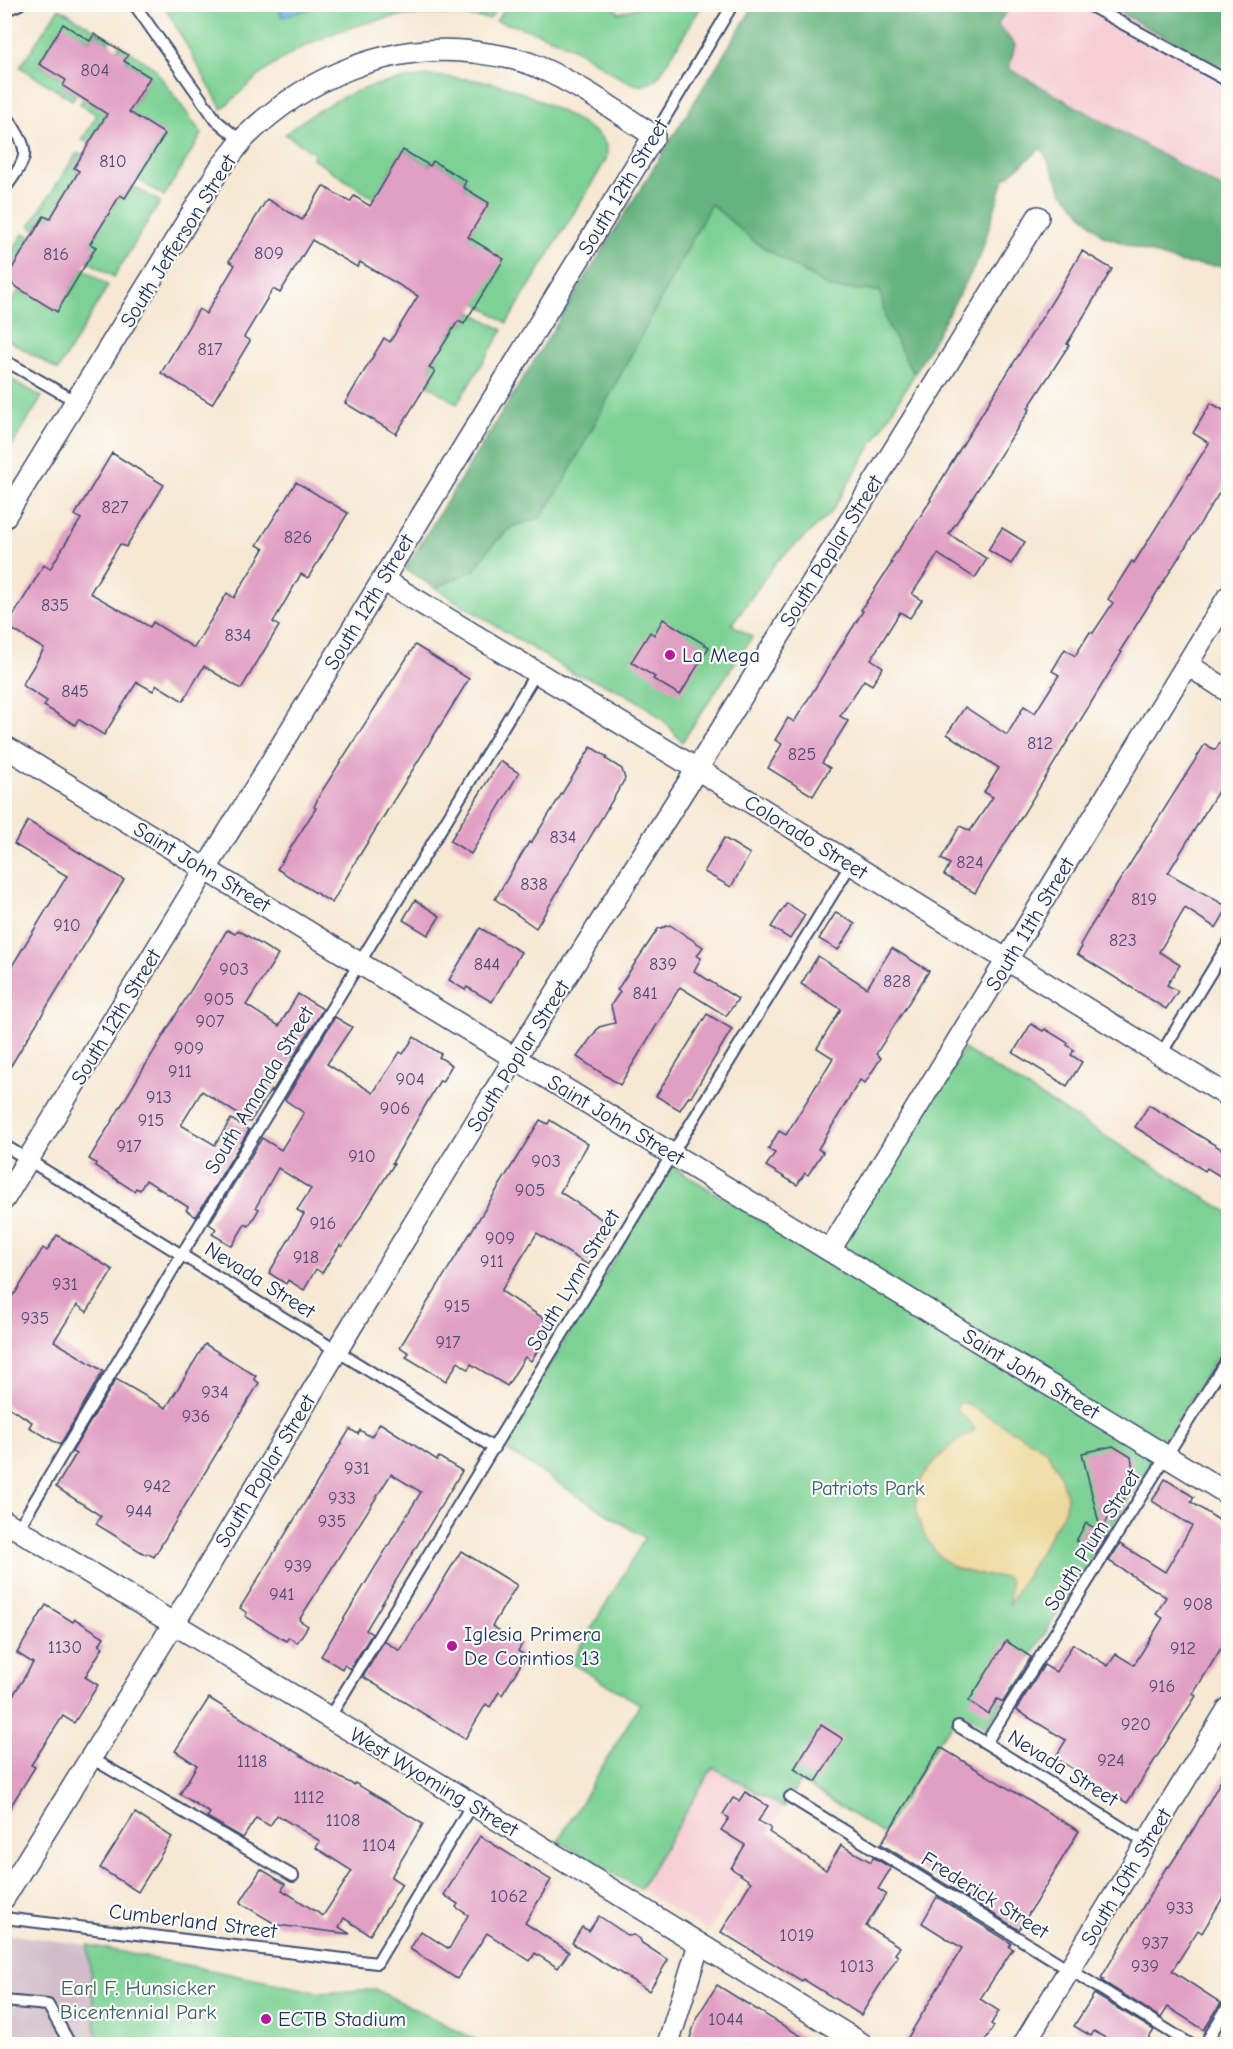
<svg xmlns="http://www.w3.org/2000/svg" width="1233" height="2049" font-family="'Comic Neue',sans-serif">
<rect width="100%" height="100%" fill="#fdfcf7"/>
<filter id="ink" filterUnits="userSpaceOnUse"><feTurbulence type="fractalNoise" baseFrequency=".0167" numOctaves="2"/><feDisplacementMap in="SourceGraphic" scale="12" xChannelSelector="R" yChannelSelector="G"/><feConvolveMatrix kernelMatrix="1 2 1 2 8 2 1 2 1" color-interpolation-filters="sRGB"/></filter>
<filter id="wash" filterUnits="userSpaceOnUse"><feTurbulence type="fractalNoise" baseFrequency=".008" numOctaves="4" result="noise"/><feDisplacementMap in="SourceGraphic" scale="24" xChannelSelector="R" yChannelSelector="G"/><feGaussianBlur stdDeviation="1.35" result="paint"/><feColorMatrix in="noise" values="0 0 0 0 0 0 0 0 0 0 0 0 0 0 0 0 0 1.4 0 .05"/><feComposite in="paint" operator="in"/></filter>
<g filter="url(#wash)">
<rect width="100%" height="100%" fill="#f6e8d3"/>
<g fill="#f6cfd6">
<path d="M1012,5H1106L1228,71V192L1009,68L997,24Z"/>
<path d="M713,1766L784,1808L708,1932L640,1889Z"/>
</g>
<path fill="#d1bdc9" d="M5,1934L88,1945L97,2044H5Z"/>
<g fill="#7cd194" stroke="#4c8079" stroke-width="1.5">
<path d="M164,5H500L490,19C472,17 453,14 435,14C381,13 314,35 271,67C253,79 238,95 222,109Z"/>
<path d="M508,5H613L619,13L646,5H702L659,76C653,82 647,86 639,85C621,82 598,62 582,53C555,37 526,28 496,21Z"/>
<path d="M59,8L110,39L108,43L94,34L90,41L63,25L39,64L66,80L63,86L76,94L72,100L20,67Z"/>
<path d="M120,45L154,68L202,134L164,196L137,179L164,134L129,112L150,77L125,61L128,55L117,49Z"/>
<path d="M431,76C455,78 477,79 501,85C520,90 592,124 603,140C608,148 608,154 605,162L507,323L477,303L468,237L488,203L463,187L466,181L433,161L430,166L403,150L380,189L406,205L413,224L313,159L314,153L285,134C333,96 371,81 431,76Z"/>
<path d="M83,99L111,107L89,143L82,140L97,115L80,104Z"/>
<path d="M77,153L82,155L74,168L79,171L50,219L44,216L35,230L30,226Z"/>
<path d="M133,186L160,202L114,277L88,261L96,248L90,244L120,195L125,198Z"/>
<path d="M711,204L755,242L830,288L881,291L886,321L912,371L915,373L830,514L776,562L732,625L752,637L682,742C675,735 670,726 663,720C639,698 606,682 574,674L435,588L474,570L491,546L513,526L540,518L562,485Z"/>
<path d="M24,233L31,237L11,270L5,266V263Z"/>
<path d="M83,268L108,286L58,370L5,338L4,314L20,289L57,312Z"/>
<path d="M471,312L503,330L457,404L427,384L434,371L429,368L458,321L464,324Z"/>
<path d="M5,376L42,397L5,457Z"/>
<path d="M964,1049L1228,1212V1339L986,1728L963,1712L940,1739L883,1834L800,1781L784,1808L713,1767L640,1889L558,1841L640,1704L571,1663L645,1538L500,1446L672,1166L830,1264Z"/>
<path d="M88,1945L322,1993L375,1989L484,2044H97Z"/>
</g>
<g fill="#65b37e" stroke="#40716e" stroke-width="1.5">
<path d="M755,4L1012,5L997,24L1015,45L1009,69L1228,192V267L1181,263L1103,236L1062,191L1042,148L1004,179L980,257L915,373L912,371L886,321L880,291L830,288L755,242L711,204L562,485L540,518L513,526L491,546L474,570L435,588L405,569Z"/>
<path d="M1106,5H1228V71Z"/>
</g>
<path fill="#eeda9e" stroke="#84847e" stroke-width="1.5" d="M958,1403H966L1046,1450L1058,1470L1067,1498L1064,1512L1009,1605L1010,1583L1008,1578C990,1575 970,1575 954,1567C925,1551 904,1505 924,1475C932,1463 947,1448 960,1439C965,1436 971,1434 975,1429L968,1420L956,1410Z"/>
<path fill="#66b5e0" stroke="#40729f" stroke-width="1.5" d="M278,4H322V5L282,17Z"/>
<g id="blocks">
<g fill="#e19fc3">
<path d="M63,24L90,41L94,34L128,55L124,61L150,77L129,112L165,134L125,198L120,195L105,220L90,244L96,247L57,312L5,280L44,216L50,219L79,171L74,168L107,114L63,86L66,80L39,64Z"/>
<path d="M403,150L430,166L433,161L466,181L463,187L489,203L468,237L504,259L464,324L458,321L429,368L435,371L396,434L345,403L384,338L390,342L418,296L360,262L357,267L312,240L280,293L273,289L244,337L250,341L212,404L161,373L199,309L206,314L235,265L229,261L267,199L302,220L323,186L350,202L354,196L370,206Z"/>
<path d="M1082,251L1112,269L1067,344L1069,345L1028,408L1030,409L949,534L987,559L975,578L938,554L912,594L922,600L910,618L900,612L871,659L883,667L872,685L864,680L840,716L848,721L822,763L830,768L813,796L768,768L782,744L775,740L788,718L794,722L863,611L861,610L892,563L890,562L931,500L930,499L963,444L1056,295Z"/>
<path d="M1211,403L1228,413V411V479L1120,651L1122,652L975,893L944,875L950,864L941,859L960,826L970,831L993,797L984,792L999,768L947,734L965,707L1007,735L1024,706L1035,713L1059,675L1052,671L1065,649L1075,656L1090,632L1093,633L1113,603L1108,599L1132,561L1134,563L1209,443L1193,433Z"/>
<path d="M112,453L164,485L126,547L120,544L90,593L150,627L153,622L194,648L227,593L234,598L264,549L257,545L296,482L348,513L308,578L301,574L273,622L279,626L241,689L204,666L183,701L157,685L153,691L137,682L104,735L78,719L75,725L44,706L47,701L22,685L44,649L7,626L44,565L50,569L62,549L81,519L75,515Z"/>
<path d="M1002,528L1025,542L1011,564L988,550Z"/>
<path d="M663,619L709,647L680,695L653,679L655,677L631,662L650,632L654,635Z"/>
<path d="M415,645L469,679L356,861L332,903L277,869L316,808L314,807L320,794Z"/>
<path d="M1228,731V797L1218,791L1168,873L1228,907L1216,928L1185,908L1159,952L1180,965L1167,985L1178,991L1166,1009L1077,954L1082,947L1080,945L1088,931L1205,744L1215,750Z"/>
<path d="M591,747L607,757L606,759L622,769L625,779L536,928L495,899L529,842L531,843Z"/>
<path d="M500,761L519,773L471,854L450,841Z"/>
<path d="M28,821L124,880L4,1077V979L67,876L14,844Z"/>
<path d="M724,838L750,854L731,887L704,872Z"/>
<path d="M415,900L440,916L428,935L403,920Z"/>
<path d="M787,903L805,915L790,939L771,927Z"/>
<path d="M836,912L855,924L838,950L819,939Z"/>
<path d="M670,925L703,947L697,956L701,958L694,971L738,999L726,1016L680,987L620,1085L577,1057L599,1027L615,1023L611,1005L620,992L617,990L658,929Z"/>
<path d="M480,928L521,952L492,1002L467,987L465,990L449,980Z"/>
<path d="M227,930L235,934L238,930L278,955L246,1005L279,1026L298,994L323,1009L272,1092L271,1090L250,1122L202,1091L181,1125L215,1145L231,1119L249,1130L196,1217L186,1210L188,1207L146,1180L140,1190L136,1188L134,1191L95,1166L96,1163L89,1159Z"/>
<path d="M892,948L929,971L876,1054L881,1058L865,1083L860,1080L818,1149L823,1152L808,1175L805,1173L797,1185L766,1166L775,1153L768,1149L779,1131L786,1135L833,1058L817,1048L841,1009L801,984L818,956L867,988Z"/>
<path d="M707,1014L732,1029L691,1097L689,1096L680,1110L656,1096Z"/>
<path d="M335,1017L352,1027L327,1064L373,1093L400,1052L403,1054L414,1037L441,1054L439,1057L452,1065L442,1082L440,1080L392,1163L394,1164L342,1247L340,1245L322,1273L316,1269L304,1290L288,1280L286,1284L269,1273L304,1214L297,1210L311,1189L278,1168L256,1207L259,1209L249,1226L245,1224L232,1246L212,1234L216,1229L209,1224L262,1138L281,1150L304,1113L285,1100Z"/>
<path d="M1031,1024L1043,1031L1045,1029L1068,1043L1067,1045L1074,1050L1071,1055L1082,1062L1067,1086L1013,1053Z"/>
<path d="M1149,1105L1228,1153V1181L1207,1168L1205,1171L1135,1127Z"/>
<path d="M540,1120L548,1124L550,1120L588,1144L560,1192L612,1226L588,1265L537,1233L501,1291L554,1325L531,1361L525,1357L507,1386L471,1364L468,1369L458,1362L446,1381L406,1357L409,1353L400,1347Z"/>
<path d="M57,1235L113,1270L87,1312L77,1305L54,1341L103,1371L60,1445L29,1427L32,1422L4,1404V1290L13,1295L16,1292L43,1248L47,1251Z"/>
<path d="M205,1344L256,1376L254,1379L259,1383L154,1557L147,1553L146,1555L96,1524L101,1516L56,1487L76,1454L72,1452L116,1379L166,1408Z"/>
<path d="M380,1423L437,1460L439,1457L462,1471L366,1630L372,1634L350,1669L344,1665L342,1669L321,1656L421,1492L391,1474L299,1620L308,1626L297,1643L289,1637L286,1641L245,1616L247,1613L240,1608L350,1429L358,1434L360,1430L371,1437Z"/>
<path d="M1113,1446L1131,1457L1135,1482L1120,1504L1115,1505L1101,1532L1107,1536L1096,1554L1076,1541L1086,1523L1101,1532L1082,1453Z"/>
<path d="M1165,1479L1194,1497L1191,1502L1228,1526V1637L1193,1694L1196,1696L1127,1803L1055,1758L1066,1740L1016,1710L1044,1665L1056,1672L1073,1644L1108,1666L1116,1654L1134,1665L1163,1618L1156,1614L1166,1597L1109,1561L1120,1544L1165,1572L1192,1526L1152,1501Z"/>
<path d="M461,1551L517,1585L492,1626L522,1644L518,1651L526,1656L502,1695L499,1692L490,1707L486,1704L465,1739L363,1677L384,1641L400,1651Z"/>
<path d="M46,1605L73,1622L75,1619L104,1637L99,1645L103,1647L85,1677L98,1685L74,1723L63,1716L31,1765L35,1767L4,1817V1710L33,1663L17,1653Z"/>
<path d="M1006,1641L1031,1657L1003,1702L997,1699L988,1714L969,1701Z"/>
<path d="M209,1698L318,1766L354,1785L355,1783L423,1824L391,1877L402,1884L370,1935L344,1918L339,1927L350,1934L277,1925L240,1903L261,1869L285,1884L282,1890L323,1916L352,1871L316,1848L320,1841L277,1815L270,1826L256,1818L243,1838L207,1817L210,1813L180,1794L197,1765L175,1751Z"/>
<path d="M821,1725L843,1739L816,1782L794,1769Z"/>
<path d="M940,1747L1079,1831L1019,1930L881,1844Z"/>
<path d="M1228,1768V1889L1202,1933L1198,1930L1172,1971L1221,2003L1204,2030L1168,2007L1161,2018L1102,1981L1104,1979L1101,1978L1167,1866L1169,1867L1193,1830Z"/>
<path d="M745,1792L768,1806L758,1821L771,1828L769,1832L826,1870L841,1845L871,1862L873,1857L891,1868L878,1889L886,1894L866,1926L900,1947L895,1954L898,1956L861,2015L803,1979L802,1981L721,1932L751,1882L731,1868L745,1845L721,1830L729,1818L723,1814L733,1798L739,1801Z"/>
<path d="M135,1813L172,1837L138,1892L100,1868Z"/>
<path d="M480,1836L551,1880L525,1923L569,1952L558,1968L535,1953L530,1961L487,1933L457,1979L410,1949L421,1931L449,1949L468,1915L456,1907L458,1904L444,1895Z"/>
<path d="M937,1897L1011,1943L1009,1947L1013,1949L980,1999L999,2011L991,2024L994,2026L983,2044H904L962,1948L922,1923Z"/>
<path d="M599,1916L629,1936L634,1935L640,1939L642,1943L668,1960L649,1991L572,1943L582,1927L589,1931Z"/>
<path d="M717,1985L746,2003L814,2044H688L697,2017Z"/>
<path d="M1094,1994L1154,2030L1145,2044H1115L1094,2031L1091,2036L1074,2026Z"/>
</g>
</g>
</g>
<g filter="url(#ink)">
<use href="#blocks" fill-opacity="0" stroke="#3c4b70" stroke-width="1.5"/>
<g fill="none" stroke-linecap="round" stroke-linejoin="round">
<defs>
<g id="lane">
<path d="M134,4L216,120L242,142"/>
<path d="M1087,4L1228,81"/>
<path d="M4,11L20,4"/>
<path d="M4,111C29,153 33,150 4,190"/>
<path d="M654,136L733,4"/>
<path d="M4,360L77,402"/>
<path d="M1161,1054L1228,944"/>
<path d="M4,1145L494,1448"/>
<path d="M18,1529L182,1254L536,673"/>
<path d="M329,1718L672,1154L851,864"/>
<path d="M958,1726L1147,1843"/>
<path d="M986,1743L1228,1358"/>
<path d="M91,1758L293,1876"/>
<path d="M790,1797L1190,2044"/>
<path d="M4,1918L377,1963L472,1804"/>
<path d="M4,2001L48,2005L70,2044"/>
<path d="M1205,2044L1228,2006"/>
</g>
<g id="street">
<path d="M4,518L220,168C229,158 237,146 246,136C307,77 388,42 474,52C495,55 517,58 536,66C579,84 616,111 654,136L4,1199"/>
<path d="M383,580L697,769L1228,1096"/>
<path d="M1188,665L1228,691"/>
<path d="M4,746L1228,1494"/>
<path d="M830,1250L1228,597"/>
<path d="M4,1521L472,1804L862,2044"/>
<path d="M4,1898L189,1599L337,1350L515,1058L697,769L1038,217"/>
<path d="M668,2044L699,1944"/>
<path d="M1024,2044L1228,1709"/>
</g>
</defs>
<use href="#lane" stroke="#3c4b70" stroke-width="14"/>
<use href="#street" stroke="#3c4b70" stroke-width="24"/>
<use href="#lane" stroke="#fff" stroke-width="10"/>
<use href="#street" stroke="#fff" stroke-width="21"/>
</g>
</g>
<g fill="#b5179e" stroke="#fdfcf7" stroke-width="2">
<circle cx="670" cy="655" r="6"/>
<circle cx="452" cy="1646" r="6"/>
<circle cx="266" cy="2019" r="6"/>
</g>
<g text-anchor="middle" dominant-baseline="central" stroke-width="4.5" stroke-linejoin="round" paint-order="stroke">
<g font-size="18" fill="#4c4b77">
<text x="95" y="70">804</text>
<text x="113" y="161">810</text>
<text x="269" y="253">809</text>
<text x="56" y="254">816</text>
<text x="210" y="349">817</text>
<text x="115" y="507">827</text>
<text x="298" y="537">826</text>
<text x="55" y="605">835</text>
<text x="238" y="635">834</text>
<text x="75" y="691">845</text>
<text x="1040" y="743">812</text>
<text x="802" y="754">825</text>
<text x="563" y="837">834</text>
<text x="970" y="862">824</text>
<text x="534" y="884">838</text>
<text x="1144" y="899">819</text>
<text x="67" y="925">910</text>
<text x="1123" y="940">823</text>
<text x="487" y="964">844</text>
<text x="663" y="964">839</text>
<text x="234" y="969">903</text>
<text x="897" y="981">828</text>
<text x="645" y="993">841</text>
<text x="219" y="999">905</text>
<text x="210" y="1021">907</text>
<text x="189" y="1048">909</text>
<text x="180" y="1071">911</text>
<text x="410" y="1079">904</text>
<text x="159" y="1097">913</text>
<text x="395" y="1108">906</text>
<text x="151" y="1120">915</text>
<text x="129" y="1146">917</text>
<text x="362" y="1156">910</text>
<text x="546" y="1161">903</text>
<text x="530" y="1190">905</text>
<text x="323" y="1223">916</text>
<text x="500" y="1238">909</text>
<text x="306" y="1257">918</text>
<text x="492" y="1261">911</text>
<text x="65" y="1284">931</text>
<text x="457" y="1306">915</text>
<text x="35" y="1318">935</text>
<text x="448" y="1342">917</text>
<text x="215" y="1392">934</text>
<text x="196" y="1416">936</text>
<text x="357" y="1468">931</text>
<text x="157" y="1486">942</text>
<text x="342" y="1498">933</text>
<text x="139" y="1511">944</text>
<text x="332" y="1521">935</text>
<text x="298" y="1566">939</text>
<text x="282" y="1594">941</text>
<text x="1198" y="1604">908</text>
<text x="65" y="1647">1130</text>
<text x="1183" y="1648">912</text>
<text x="1162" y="1686">916</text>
<text x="1136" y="1724">920</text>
<text x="1111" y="1760">924</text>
<text x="252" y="1761">1118</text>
<text x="309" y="1797">1112</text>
<text x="343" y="1820">1108</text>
<text x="379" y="1845">1104</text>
<text x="509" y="1896">1062</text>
<text x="1180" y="1908">933</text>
<text x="797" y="1935">1019</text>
<text x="1155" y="1943">937</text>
<text x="857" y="1966">1013</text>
<text x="1145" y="1966">939</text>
<text x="726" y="2019">1044</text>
</g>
<g font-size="21" fill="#1b2f5e" stroke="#fdfcf7">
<text transform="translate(623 187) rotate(-59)">South 12th Street</text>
<text transform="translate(178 241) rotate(-58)">South Jefferson Street</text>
<text transform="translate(831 551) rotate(-58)">South Poplar Street</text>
<text transform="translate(369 602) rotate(-59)">South 12th Street</text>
<text transform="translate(806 837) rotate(32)">Colorado Street</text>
<text transform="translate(202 867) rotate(31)">Saint John Street</text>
<text transform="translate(1030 924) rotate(-59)">South 11th Street</text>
<text transform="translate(116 1017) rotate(-59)">South 12th Street</text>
<text transform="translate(518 1056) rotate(-58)">South Poplar Street</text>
<text transform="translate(259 1090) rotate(-59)">South Amanda Street</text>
<text transform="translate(616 1120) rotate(31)">Saint John Street</text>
<text transform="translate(260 1280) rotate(32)">Nevada Street</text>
<text transform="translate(573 1280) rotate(-59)">South Lynn Street</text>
<text transform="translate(1031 1374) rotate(31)">Saint John Street</text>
<text transform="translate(265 1471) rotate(-59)">South Poplar Street</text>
<text transform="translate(1092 1540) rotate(-58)">South Plum Street</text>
<text transform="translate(1063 1768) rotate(32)">Nevada Street</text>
<text transform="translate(434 1782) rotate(31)">West Wyoming Street</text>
<text transform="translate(1126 1877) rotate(-59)">South 10th Street</text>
<text transform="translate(985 1895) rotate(32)">Frederick Street</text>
<text transform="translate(193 1921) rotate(7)">Cumberland Street</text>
</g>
<g font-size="21" fill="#1b2f5e" stroke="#fdfcf7" text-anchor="start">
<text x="682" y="655">La Mega</text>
<text x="464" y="1634">Iglesia Primera<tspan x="464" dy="24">De Corintios 13</tspan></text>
<text x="278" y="2019">ECTB Stadium</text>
</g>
<g font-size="21" fill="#38606e" stroke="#fdfcf7">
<text x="868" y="1488">Patriots Park</text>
<text x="138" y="1988">Earl F. Hunsicker<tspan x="138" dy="24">Bicentennial Park</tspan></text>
</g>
</g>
<rect width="1233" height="2049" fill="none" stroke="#fdfcf7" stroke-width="24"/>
</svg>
